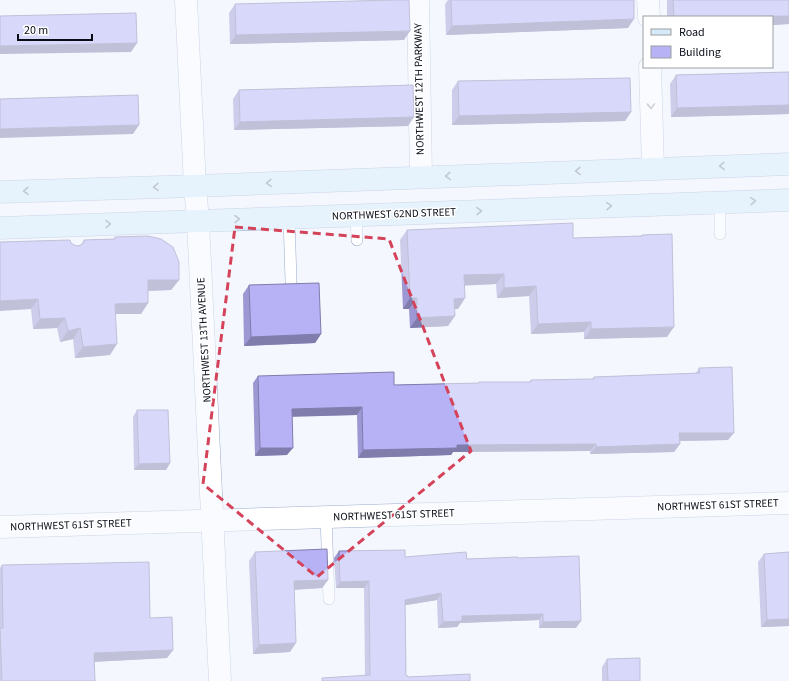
<svg xmlns="http://www.w3.org/2000/svg" width="789" height="681" font-family="'Source Sans 3',sans-serif">
<rect width="100%" height="100%" fill="#f4f8fe"/>
<g fill="none" stroke-linecap="round" stroke-linejoin="round">
<defs>
<g id="service">
<path d="M720,202V234"/>
<path d="M356,215L357,240"/>
<path d="M289,217L291,281"/>
<path d="M326,517L329,599"/>
</g>
<g id="minor">
<path d="M186,0L195,186L198,221L220,681"/>
<path d="M418,0L421,177"/>
<path d="M648,0L649,17"/>
<path d="M650,67L653,168"/>
<path d="M0,527L789,503"/>
</g>
<g id="secondary">
<path d="M0,192L195,186L789,164"/>
<path d="M0,228L789,200"/>
</g>
</defs>
<use href="#service" stroke="#9dabcb" stroke-width="12"/>
<use href="#minor" stroke="#9dabcb" stroke-width="23"/>
<use href="#secondary" stroke="#9dabcb" stroke-width="23"/>
<use href="#service" stroke="#fff" stroke-width="11"/>
<use href="#minor" stroke="#fff" stroke-width="22"/>
<use href="#secondary" stroke="#d5eafb" stroke-width="22"/>
</g>
<g fill="#9d98d3">
<path d="M448,0H634L628,28L446,35L445,4Z"/>
<path d="M667,0H789V24L772,25V17H667Z"/>
<path d="M235,4L404,40L230,44L229,13Z"/>
<path d="M789,72V114L671,117L670,84L676,75Z"/>
<path d="M458,81L631,112L625,121L452,125V90Z"/>
<path d="M239,90L408,126L234,130L233,99Z"/>
<path d="M407,230L573,238L641,236L642,235L667,337L584,339V332L531,334L529,296L497,298L496,284L464,285L465,298L458,309H454L448,326L410,328L409,309H403L400,240Z"/>
<path d="M115,237L179,280L171,290L148,291V303L141,314H115L110,355L75,358L73,339L60,342L57,328L33,329L31,309L71,243L74,245L78,246H80L84,240L114,239Z"/>
<path d="M249,285L321,334L315,343L244,346L243,294Z"/>
<path d="M699,368L728,440L680,441V444L674,452L590,454V451L453,452L451,455L358,458L357,415L292,416L287,455L255,456L253,383L258,376L394,385L479,383V382H529L531,380H592L594,377L696,373Z"/>
<path d="M137,410L170,463L166,470H134L133,417Z"/>
<path d="M339,551L405,557L467,559L518,558L576,628H539V620L460,623L457,627L438,628L437,600L405,605L406,676L408,677L470,681L365,676L364,588H336L334,558Z"/>
<path d="M255,552L328,580L322,588L294,590L290,652L253,654L249,561Z"/>
<path d="M789,552V626L761,627L758,562L764,554Z"/>
<path d="M2,565L150,618L173,650L167,658L94,662L95,681H0V568Z"/>
<path d="M607,659L640,681H602V667Z"/>
</g>
<g fill="#807cac">
<path d="M789,16V24L772,25V17H740Z"/>
<path d="M634,19L628,28L446,35L452,26Z"/>
<path d="M410,31L404,40L230,44L236,35Z"/>
<path d="M137,43L131,52L0,54V46Z"/>
<path d="M789,105V114L671,117L677,108Z"/>
<path d="M631,112L625,121L452,125L459,116Z"/>
<path d="M414,117L408,126L234,130L240,122Z"/>
<path d="M139,125L133,134L0,138V129Z"/>
<path d="M504,274L496,284L457,286L464,275Z"/>
<path d="M148,280H179L171,290L140,291Z"/>
<path d="M536,286L529,296L497,298L504,288Z"/>
<path d="M410,298H417L409,309H403Z"/>
<path d="M465,298L458,309H447L454,299Z"/>
<path d="M38,299L31,309L0,311V301Z"/>
<path d="M148,303L141,314H107L115,304Z"/>
<path d="M455,316L448,326L410,328L417,318Z"/>
<path d="M65,318L57,328L33,329L40,319Z"/>
<path d="M591,322L584,332L531,334L538,324Z"/>
<path d="M674,327L667,337L584,339L591,329Z"/>
<path d="M80,328L73,339L60,342L68,331Z"/>
<path d="M321,334L315,343L244,346L251,337Z"/>
<path d="M117,344L110,355L75,358L83,347Z"/>
<path d="M362,407L357,415L287,417L292,409Z"/>
<path d="M679,433H734L728,440L674,441Z"/>
<path d="M596,444L590,451L453,452L451,455L358,458L363,450L457,445Z"/>
<path d="M680,444L674,452L590,454L596,447Z"/>
<path d="M260,448H293L287,455L255,456Z"/>
<path d="M170,463L166,470H134L139,464Z"/>
<path d="M318,580H328L322,588L287,590L294,581Z"/>
<path d="M369,581L364,588H336L340,582Z"/>
<path d="M441,593L437,600L401,606L405,600Z"/>
<path d="M543,614L539,620L460,623L457,627L438,628L443,622L462,616Z"/>
<path d="M789,619V626L761,627L767,620Z"/>
<path d="M581,621L576,628H539L543,622Z"/>
<path d="M296,643L290,652L253,654L259,645Z"/>
<path d="M173,650L167,658L88,662L94,653Z"/>
</g>
<g fill="#b7b1f5" stroke="#807cac">
<path d="M393,0H409L410,31L236,35L235,4Z"/>
<path d="M451,0H634V19L452,26Z"/>
<path d="M673,0H789V16L740,17H674Z"/>
<path d="M136,13L137,43L0,46V16Z"/>
<path d="M789,72V105L677,108L676,75Z"/>
<path d="M630,78L631,112L459,116L458,81Z"/>
<path d="M413,85L414,117L240,122L239,90Z"/>
<path d="M138,95L139,125L0,129V99Z"/>
<path d="M573,223V238L642,236V235L672,234L674,327L591,329V322L538,324L536,286L504,288V274L464,275L465,298L454,299L455,316L417,318V298H410L407,230Z"/>
<path d="M148,236L161,239L173,247L179,262V280H148V303L115,304L117,344L83,347L80,328L68,331L65,318L40,319L38,299L0,301V242L70,240L71,243L74,245L78,246L81,245L84,242V240L115,239V237Z"/>
<path d="M319,283L321,334L251,337L249,285Z"/>
<path d="M732,367L734,433H679L680,444L596,447V444L457,445V448L363,450L362,407L292,409L293,448H260L258,376L394,372V385L479,383V382H531V380L594,379V377L700,373L699,368Z"/>
<path d="M137,410H168L170,463L139,464Z"/>
<path d="M327,549L328,580L294,581L296,643L259,645L255,552Z"/>
<path d="M405,550V557L466,552L467,559L518,557V558L579,556L581,621L543,622V614L462,616V621L443,622L441,593L405,600L406,676H408V677L470,674V681H322V678L370,675L369,581L340,582L339,551Z"/>
<path d="M789,552V619L767,620L764,554Z"/>
<path d="M149,562L150,618L172,617L173,650L94,653L95,681H2L0,628H3L2,565Z"/>
<path d="M640,658V681H608L607,659Z"/>
</g>
<defs><path id="oneway-chevron" d="M-2-3.5L2.5 0L-2 3.5" fill="none" stroke-width="1.6" stroke-linecap="round" stroke-linejoin="round"/></defs>
<use stroke="#9c9ea2" href="#oneway-chevron" transform="translate(651 106) rotate(88)"/>
<g stroke="#8391a0">
<use href="#oneway-chevron" transform="translate(722 166) rotate(178)"/>
<use href="#oneway-chevron" transform="translate(578 171) rotate(178)"/>
<use href="#oneway-chevron" transform="translate(448 176) rotate(178)"/>
<use href="#oneway-chevron" transform="translate(269 183) rotate(178)"/>
<use href="#oneway-chevron" transform="translate(156 187) rotate(178)"/>
<use href="#oneway-chevron" transform="translate(26 191) rotate(178)"/>
<use href="#oneway-chevron" transform="translate(753 201) rotate(-2)"/>
<use href="#oneway-chevron" transform="translate(609 206) rotate(-2)"/>
<use href="#oneway-chevron" transform="translate(479 211) rotate(-2)"/>
<use href="#oneway-chevron" transform="translate(237 219) rotate(-2)"/>
<use href="#oneway-chevron" transform="translate(108 224) rotate(-2)"/>
</g>
<path d="M0 0H789V681H0ZM235,227L389,239L471,451L317,577L203,484Z" fill="#f4f8fe" fill-opacity=".55" fill-rule="evenodd"/>
<path fill="none" stroke="#d4435a" stroke-width="3" stroke-dasharray="8 5" stroke-linejoin="round" d="M235,227L389,239L471,451L317,577L203,484Z"/>
<g text-anchor="middle" dominant-baseline="central" stroke-width="3" stroke-linejoin="round" paint-order="stroke">
<g font-size="11" fill="#080c17" stroke="#fff">
<text transform="translate(419 89) rotate(-91)">NORTHWEST 12TH PARKWAY</text>
<text transform="translate(394 214) rotate(-2)">NORTHWEST 62ND STREET</text>
<text transform="translate(204 340) rotate(-93)">NORTHWEST 13TH AVENUE</text>
<text transform="translate(718 505) rotate(-2)">NORTHWEST 61ST STREET</text>
<text transform="translate(394 515) rotate(-2)">NORTHWEST 61ST STREET</text>
<text transform="translate(71 525) rotate(-2)">NORTHWEST 61ST STREET</text>
</g>
</g>
<rect x="643" y="16" width="130" height="52" fill="#ffffff" stroke="#9c9ea2"/>
<rect x="651" y="29" width="20" height="6" fill="#d5eafb" stroke="#9c9ea2"/>
<text x="679" y="36" font-size="12" fill="#080c17">Road</text>
<rect x="651" y="46" width="20" height="12" fill="#b7b1f5" stroke="#9c9ea2"/>
<text x="679" y="56" font-size="12" fill="#080c17">Building</text>
<path d="M18 34v6h74v-6" fill="none" stroke="#080c17" stroke-width="2"/>
<text x="24" y="34" font-size="12" fill="#080c17" stroke="#ffffff" stroke-width="3" paint-order="stroke">20 m</text>
</svg>
